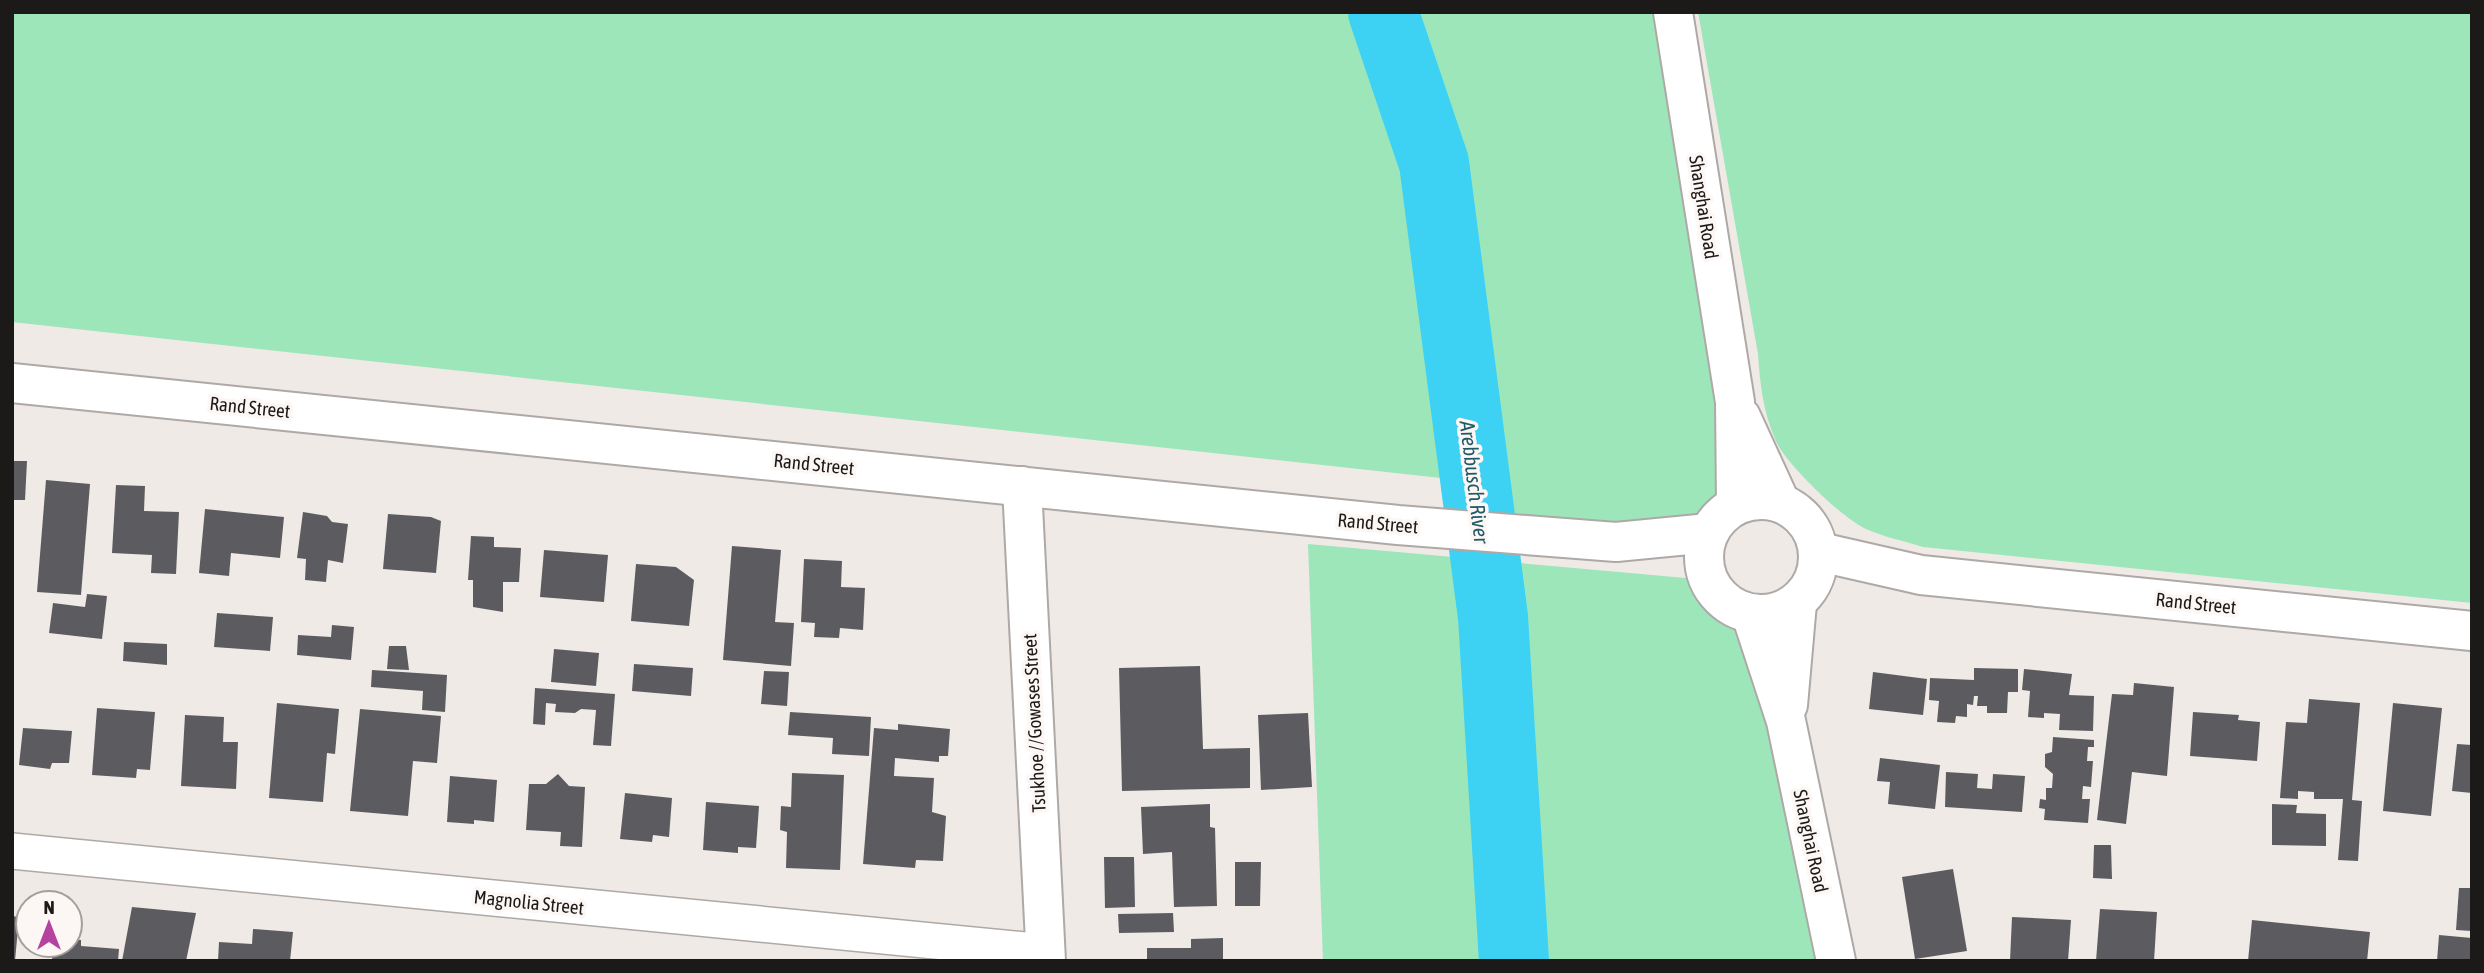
<svg xmlns="http://www.w3.org/2000/svg" width="2484" height="973" font-family="'Asap Condensed',sans-serif">
<rect width="100%" height="100%" fill="#efeae6"/>
<g fill="#9de6ba">
<path d="M12,12H1379L1427,175L1464,475L1450,479L12,322Z"/>
<path d="M1383,12H1667L1736,505L1709,533L1481,528L1434,163Z"/>
<path d="M1698,12H2472V603L1923,547C1904,541 1884,537 1866,529C1843,519 1783,461 1775,439C1763,411 1760,384 1758,354Z"/>
<path d="M1308,544L1708,580L1725,602L1751,614L1836,961H1323Z"/>
</g>
<g fill="none" stroke-linecap="round" stroke-linejoin="round">
<path stroke="#3dd1f4" stroke-width="70" d="M1383,12L1434,163L1493,617L1514,961"/>
</g>
<g fill="#5c5c60">
<path d="M12,461H27L25,500H12Z"/>
<path d="M46,480L90,484L81,595L37,592Z"/>
<path d="M116,485L145,486L144,511L179,512L176,574L151,573L152,555L112,553Z"/>
<path d="M205,509L284,517L280,558L231,553L229,576L199,573Z"/>
<path d="M303,512L327,516L332,522L348,524L343,563L328,560L326,582L305,580L306,559L297,558Z"/>
<path d="M388,514L431,517L441,521L436,573L383,569Z"/>
<path d="M471,536L494,537V547L521,548L519,582H503V612L473,607V580H468Z"/>
<path d="M732,546L781,550L775,622L794,623L791,666L723,660Z"/>
<path d="M544,550L608,555L604,602L540,597Z"/>
<path d="M804,559L842,561L841,587L865,588L863,630L840,628L839,638L814,637L815,623L801,622Z"/>
<path d="M636,564L676,567L694,580L689,626L631,621Z"/>
<path d="M87,594L107,596L102,639L49,633L53,603L85,607Z"/>
<path d="M217,613L273,617L270,651L214,647Z"/>
<path d="M332,625L354,627L351,660L297,655L298,635L331,637Z"/>
<path d="M124,642L167,644V665L123,661Z"/>
<path d="M389,646H406L409,670L387,669Z"/>
<path d="M554,649L599,653L596,686L551,682Z"/>
<path d="M634,664L693,668L691,696L632,691Z"/>
<path d="M1200,666L1203,749L1250,748V788L1122,791L1119,668Z"/>
<path d="M1974,668L2018,669V692H2008L2007,713H1987V706H1977L1978,696H1974L1973,705L1967,704V717L1956,716L1955,723L1937,722L1939,701L1929,700L1930,678L1974,680Z"/>
<path d="M2024,669L2072,674L2069,695L2094,696L2093,731L2059,730L2060,714L2044,713V718L2028,717L2030,691L2022,690Z"/>
<path d="M372,670L447,675L445,712L422,710L423,691L371,687Z"/>
<path d="M764,671L789,672L787,706L761,704Z"/>
<path d="M1873,672L1927,679L1923,715L1869,709Z"/>
<path d="M2134,683L2174,687L2167,776L2132,772L2126,824L2097,820L2112,694L2133,695Z"/>
<path d="M535,688L615,694L611,746L593,745L596,710L581,709L575,713L555,712L556,704L546,703L545,725L533,724Z"/>
<path d="M2309,699L2360,703L2352,800L2362,801L2358,861L2338,860L2343,799H2314V792L2298,791V799L2280,798L2286,722L2307,723Z"/>
<path d="M277,703L339,709L335,754L327,753L323,802L269,798Z"/>
<path d="M2393,703L2442,708L2431,816L2383,811Z"/>
<path d="M97,708L155,712L150,770L137,769L136,778L92,775Z"/>
<path d="M360,709L441,716L437,763L413,761L408,816L350,811Z"/>
<path d="M790,712L871,717L869,756L832,754L833,738L788,735Z"/>
<path d="M2193,712L2239,715L2238,720L2260,722L2257,761L2190,756Z"/>
<path d="M1308,713L1312,787L1261,790L1258,715Z"/>
<path d="M185,715L224,717L223,742H238L236,789L181,786Z"/>
<path d="M898,724L950,729L948,756H939V762L895,758L894,776L934,778L932,812L946,816L943,861L916,860L915,868L863,864L874,728L898,730Z"/>
<path d="M23,728L72,731L69,763H52L50,769L19,765Z"/>
<path d="M2053,737L2094,740V747H2088L2087,761H2093L2091,787L2083,786L2082,799H2090L2088,823L2044,820L2045,809L2039,808L2040,799L2046,800V788H2052L2053,774L2045,767V754L2052,752Z"/>
<path d="M2457,744L2472,745V793L2452,791Z"/>
<path d="M1880,758L1940,765L1935,809L1888,804L1890,782L1877,781Z"/>
<path d="M1946,772L1978,774L1977,788L1992,789L1993,774L2025,776L2022,812L1945,807Z"/>
<path d="M792,773L844,775L840,870L786,868L787,832L780,830L781,806L791,807Z"/>
<path d="M558,774L569,786L585,787L582,847L560,846L561,832L526,830L529,784H546Z"/>
<path d="M450,776L497,780L494,822L474,820V824L447,822Z"/>
<path d="M625,793L672,798L669,837L653,835L652,842L620,839Z"/>
<path d="M706,802L759,806L756,848L738,847V853L703,850Z"/>
<path d="M1210,804V827L1215,828L1217,906L1174,907L1172,852L1143,854L1141,807Z"/>
<path d="M2272,804L2297,805L2296,813L2326,814V846L2272,845Z"/>
<path d="M2094,845H2111L2112,879L2093,878Z"/>
<path d="M1104,857H1134L1135,907L1105,908Z"/>
<path d="M1235,862H1261L1260,906H1235Z"/>
<path d="M1953,869L1967,951L1915,959L1902,877Z"/>
<path d="M2459,888H2472V931L2456,930Z"/>
<path d="M132,907L196,913L186,961H122Z"/>
<path d="M2100,909L2157,912L2154,961H2096Z"/>
<path d="M1173,913L1174,932L1119,933L1118,914Z"/>
<path d="M12,916L19,917L15,961H12Z"/>
<path d="M2012,917L2071,920L2068,961H2010Z"/>
<path d="M2252,920L2370,932L2367,961H2248Z"/>
<path d="M253,929L293,932L290,961H218L219,942L252,944Z"/>
<path d="M2439,935L2472,938V961H2437Z"/>
<path d="M1223,938V961H1147V948H1191V939Z"/>
<path d="M70,939L81,940V946L119,949L118,961H52L53,945H70Z"/>
</g>
<g fill="none" stroke-linecap="round" stroke-linejoin="round">
<defs>
<path id="minor" d="M12,851L1046,952"/>
<g id="tertiary">
<path d="M1673,12L1735,402L1736,505"/>
<path d="M12,383L1398,525L1616,542L1709,533"/>
<path d="M1741,417L1780,502"/>
<path d="M1022,486L1046,961"/>
<circle cx="1761" cy="557" r="57"/>
<path d="M1820,552L1921,575L2472,631"/>
<path d="M1751,614L1786,721L1836,961"/>
<path d="M1788,705L1797,603"/>
</g>
</defs>
<use href="#minor" stroke="#aea9a6" stroke-width="38"/>
<use href="#tertiary" stroke="#aea9a6" stroke-width="42"/>
<use href="#minor" stroke="#fff" stroke-width="35"/>
<use href="#tertiary" stroke="#fff" stroke-width="38"/>
</g>
<g text-anchor="middle" dominant-baseline="central" stroke-width="7" stroke-linejoin="round" paint-order="stroke">
<g font-size="19" fill="#1c1a19" stroke="#fcf7f4">
<text transform="translate(1704 207) rotate(81)">Shanghai Road</text>
<text transform="translate(250 407) rotate(6)">Rand Street</text>
<text transform="translate(814 464) rotate(6)">Rand Street</text>
<text transform="translate(1378 523) rotate(5)">Rand Street</text>
<text transform="translate(2196 603) rotate(6)">Rand Street</text>
<text transform="translate(1034 723) rotate(-93)">Tsukhoe //Gowases Street</text>
<text transform="translate(1811 841) rotate(78)">Shanghai Road</text>
<text transform="translate(529 902) rotate(6)">Magnolia Street</text>
</g>
<g font-size="21" font-style="italic" fill="#205a69" stroke="#fcf7f4">
<text transform="translate(1475 482) rotate(83)">Arebbusch River</text>
</g>
</g>
<rect width="2484" height="973" fill="none" stroke="#1c1a19" stroke-width="28"/>
<g transform="translate(49 924)"><circle r="33" fill="#fcf7f4" stroke="#a29f9c" stroke-width="2"/>
<path d="M0-5L12 26L0 18L-12 26Z" fill="#b4439f"/>
<text y="-10" font-size="19" font-weight="bold" text-anchor="middle" fill="#1c1a19">N</text>
</g>
</svg>
